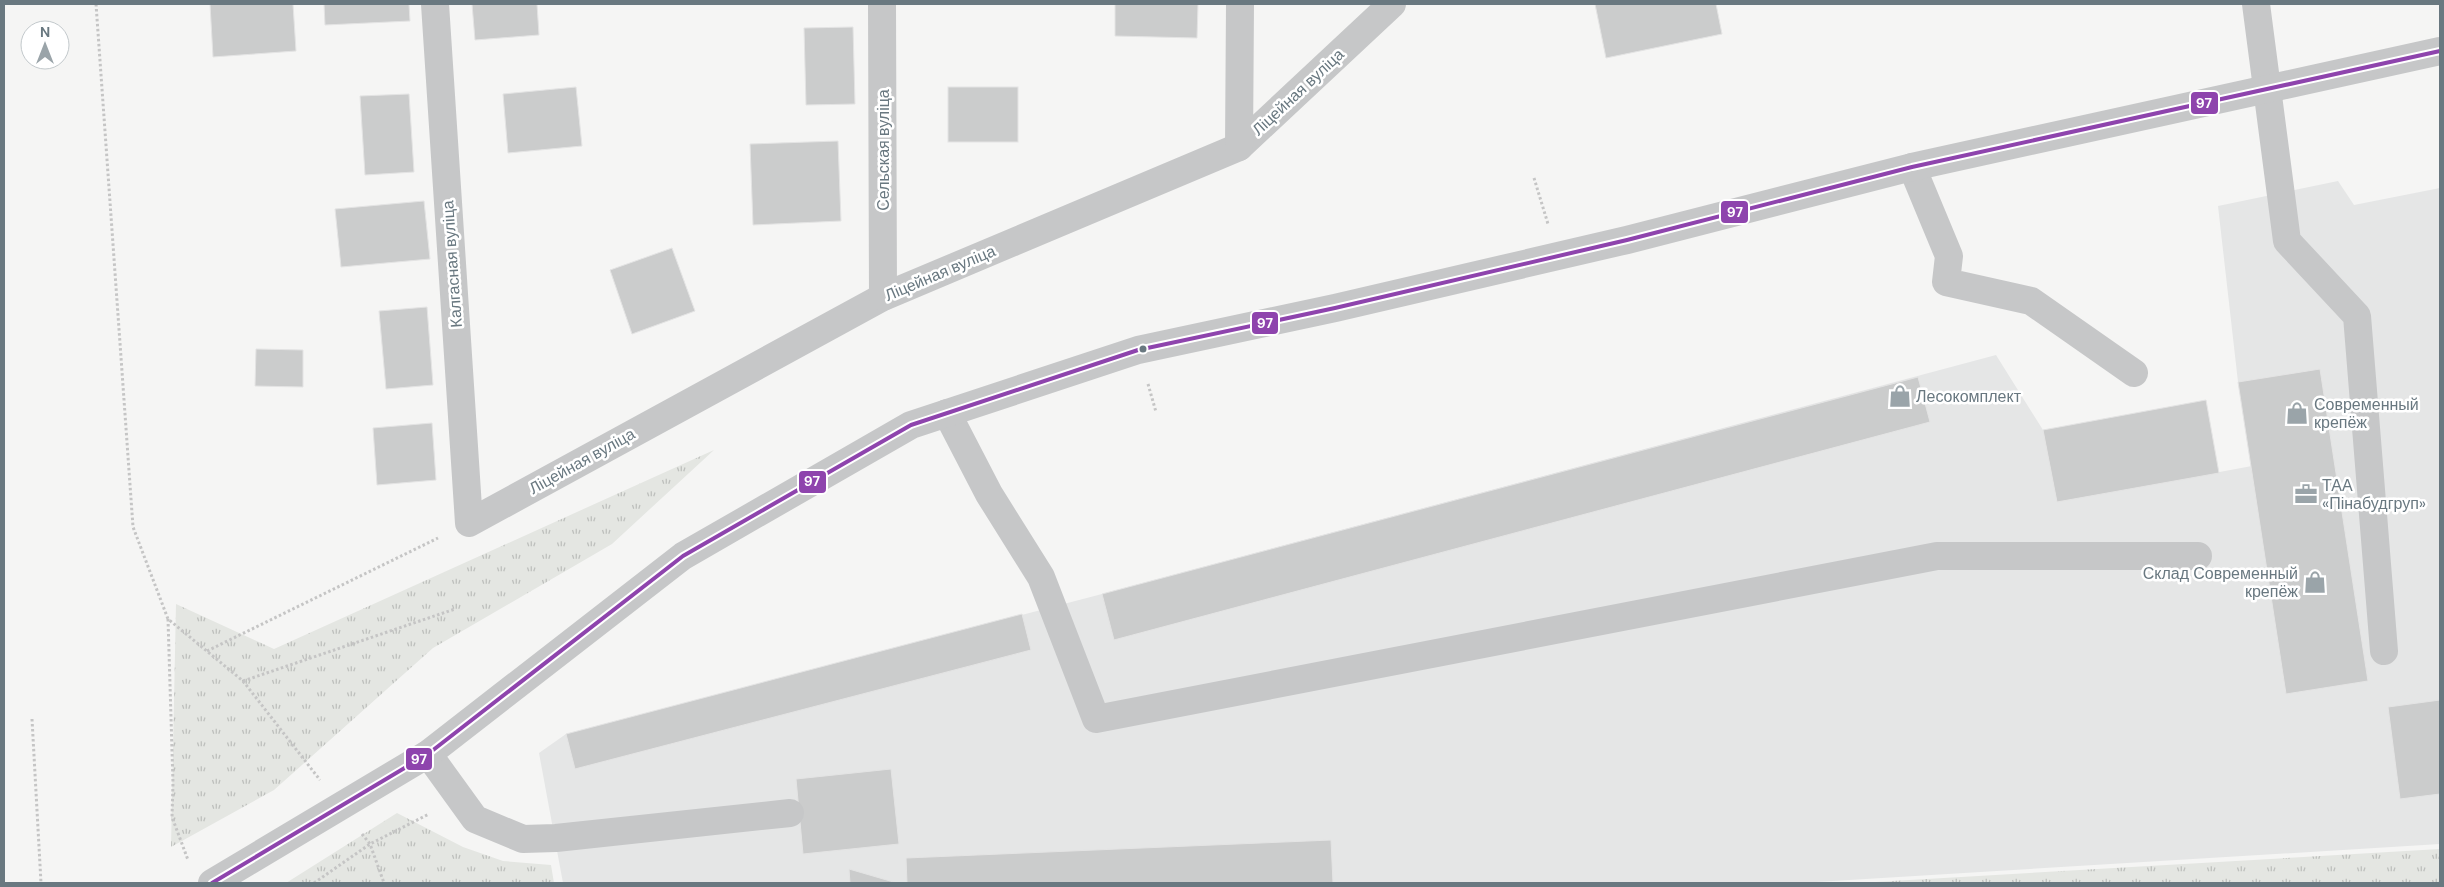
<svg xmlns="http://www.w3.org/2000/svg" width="2444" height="887" font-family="'DM Sans',sans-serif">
<defs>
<pattern id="grass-tufts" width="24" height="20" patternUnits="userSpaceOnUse" patternTransform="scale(1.25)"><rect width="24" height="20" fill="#e4e6e2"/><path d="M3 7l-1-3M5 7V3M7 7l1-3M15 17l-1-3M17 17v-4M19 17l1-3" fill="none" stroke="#bdbfbc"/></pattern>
</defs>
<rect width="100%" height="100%" fill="#f5f5f4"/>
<path fill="#e5e6e6" d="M2338,181L2354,205L2440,188V844L1800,883H563L539,753L566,734L1102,594L1996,355L2043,430L2057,502L2252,466L2238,382L2218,206Z"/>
<g fill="url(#grass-tufts)">
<path d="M714,450L612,544L433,648L274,790L171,847L176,604L274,649Z"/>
<path d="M397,813L463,847L503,861L551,865L554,883H286Z"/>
<path d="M2440,849V883H1858Z"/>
</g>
<g fill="#cbcccc" stroke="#e4e4e4">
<path d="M210,4H293L296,51L213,57Z"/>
<path d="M324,4H409L410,21L325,25Z"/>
<path d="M472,4H537L539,35L475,40Z"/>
<path d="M1115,4H1198L1197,38L1115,36Z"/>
<path d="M1595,4H1716L1722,34L1606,58Z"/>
<path d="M853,27L855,104L806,105L804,28Z"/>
<path d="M576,87L582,146L508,153L503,94Z"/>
<rect x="948" y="87" width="70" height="55"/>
<path d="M409,94L414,172L365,175L360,96Z"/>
<path d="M838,141L841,221L753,225L750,144Z"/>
<path d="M424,201L430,259L341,267L335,209Z"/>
<path d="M672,248L695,311L632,334L610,270Z"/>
<path d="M427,307L433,385L386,389L379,311Z"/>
<path d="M256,349L303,350V387L255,386Z"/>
<path d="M2320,369L2368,681L2286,694L2238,382Z"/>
<path d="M1918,377L1930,422L1114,640L1102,594Z"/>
<path d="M2206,400L2219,473L2057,502L2043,430Z"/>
<path d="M432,423L436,480L377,485L373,428Z"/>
<path d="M1022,614L1031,650L575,769L566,734Z"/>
<path d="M2440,700V794L2400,799L2388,707Z"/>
<path d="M891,769L899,844L803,854L796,779Z"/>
<path d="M1331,840L1333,883H907L906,858Z"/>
<path d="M849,869L897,883H850Z"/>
</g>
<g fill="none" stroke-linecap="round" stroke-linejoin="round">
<g stroke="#c5c5c5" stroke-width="3" stroke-dasharray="2.5 2.5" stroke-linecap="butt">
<path d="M96,4L133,527L168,619L243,681L455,609"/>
<path d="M1534,178L1548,224"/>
<path d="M1148,384L1156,412"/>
<path d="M168,619L173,783L172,817L188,860"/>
<path d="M207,651L438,538"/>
<path d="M243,681L320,780"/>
<path d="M32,719L41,883"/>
<path d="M362,834L370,844L384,883"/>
<path d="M314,883L370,844L429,814"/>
</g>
<g stroke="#c6c7c8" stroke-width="28">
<path d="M435,4L469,523L883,297L1239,147L1392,4"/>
<path d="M882,4L883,297"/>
<path d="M2256,4L2287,241L2357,316L2384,651"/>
<path d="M1239,147L1240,4"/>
<path d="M1912,167L1949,256L1946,282L2031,301L2134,373"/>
<path d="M947,413L989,494L1041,577L1096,719L1937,556H2198"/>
<path d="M428,754L475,819L523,839L556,838L790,813"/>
<path d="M212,883L428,754L683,556L911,425L1138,350L1335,308L1627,240L1912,167L2440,51"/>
</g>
<defs>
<path id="bus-1" d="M212,883L428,754L683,556L911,425L1138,350L1335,308L1627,240L1912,167L2440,51"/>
</defs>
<use href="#bus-1" stroke="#fff" stroke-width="8"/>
<use href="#bus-1" stroke="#8e44ad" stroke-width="4"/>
</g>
<defs>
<symbol id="shop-bare" viewBox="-9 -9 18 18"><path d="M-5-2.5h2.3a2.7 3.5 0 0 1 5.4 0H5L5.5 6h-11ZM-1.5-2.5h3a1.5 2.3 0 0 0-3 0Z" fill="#9aa4a9" stroke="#fff" stroke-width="2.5" paint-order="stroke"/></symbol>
<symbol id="office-bare" viewBox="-9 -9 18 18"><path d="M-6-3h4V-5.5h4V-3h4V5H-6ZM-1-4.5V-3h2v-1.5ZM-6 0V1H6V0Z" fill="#9aa4a9" stroke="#fff" stroke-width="2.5" paint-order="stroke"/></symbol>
</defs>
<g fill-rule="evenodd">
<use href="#shop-bare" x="1884" y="380" width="32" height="32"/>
<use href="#shop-bare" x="2281" y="397" width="32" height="32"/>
<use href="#office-bare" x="2290" y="478" width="32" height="32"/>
<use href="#shop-bare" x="2299" y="566" width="32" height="32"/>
</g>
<circle fill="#697880" stroke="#fff" stroke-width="2" cx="1143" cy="349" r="4.5"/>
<g text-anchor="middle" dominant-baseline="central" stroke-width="5" stroke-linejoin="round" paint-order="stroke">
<g font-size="16" fill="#697880" stroke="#fff">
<text transform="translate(1298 92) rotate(-43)">Ліцейная вуліца</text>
<text transform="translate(883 150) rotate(-90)">Сельская вуліца</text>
<text transform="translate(452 264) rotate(-94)">Калгасная вуліца</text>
<text transform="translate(940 273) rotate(-23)">Ліцейная вуліца</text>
<text transform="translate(582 461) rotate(-29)">Ліцейная вуліца</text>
</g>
<g font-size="16" fill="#697880" stroke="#fff" text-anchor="start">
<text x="1916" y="396">Лесокомплект</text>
<text x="2314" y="404">Современный<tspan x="2314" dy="18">крепёж</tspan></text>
<text x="2322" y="485">ТАА<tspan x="2322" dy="18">«Пінабудгруп»</tspan></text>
<text x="2298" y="573" text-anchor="end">Склад Современный<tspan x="2298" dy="18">крепёж</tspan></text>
</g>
</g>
<g stroke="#fff" stroke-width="2">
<rect x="2190" y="91" width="29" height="24" rx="5" fill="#8e44ad"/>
<rect x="1720" y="200" width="29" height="24" rx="5" fill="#8e44ad"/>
<rect x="1251" y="311" width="28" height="24" rx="5" fill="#8e44ad"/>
<rect x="798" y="470" width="29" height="24" rx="5" fill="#8e44ad"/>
<rect x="405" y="747" width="28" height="24" rx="5" fill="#8e44ad"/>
</g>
<g font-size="14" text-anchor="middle" font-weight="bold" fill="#fff">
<text x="2204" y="108">97</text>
<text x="1735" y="217">97</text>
<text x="1265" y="328">97</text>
<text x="812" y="486">97</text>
<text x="419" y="764">97</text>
</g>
<rect width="2444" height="887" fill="none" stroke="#697880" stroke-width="10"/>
<g transform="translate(45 45)"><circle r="24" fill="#ffffff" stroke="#c3c9cc"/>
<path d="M0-4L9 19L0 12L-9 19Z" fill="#9aa4a9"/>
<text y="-8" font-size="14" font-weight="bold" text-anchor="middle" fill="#697880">N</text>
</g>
</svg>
